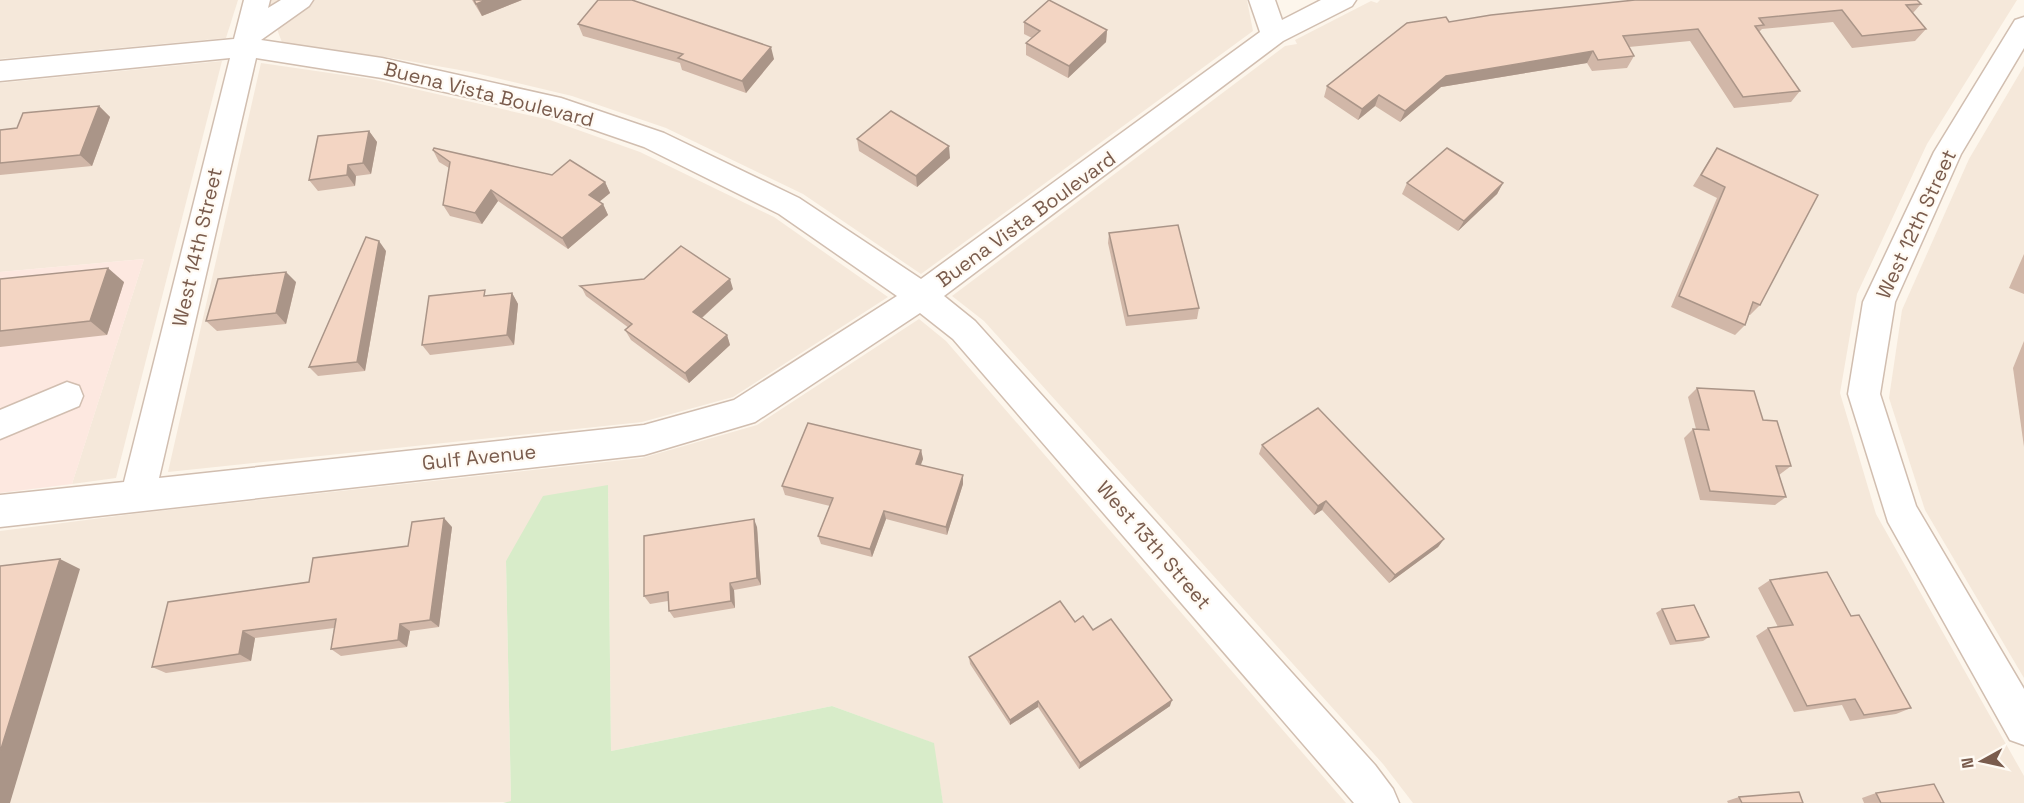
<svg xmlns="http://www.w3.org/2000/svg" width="2024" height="803" font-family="'Space Grotesk',sans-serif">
<rect width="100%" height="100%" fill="#fdf6ec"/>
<g fill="#f5e8da">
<path d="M0,0H238L226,38L0,59Z"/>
<path d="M266,0H1247L1253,31L921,274L803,194L666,128L572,96L471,72L386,57L283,45Z"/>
<path d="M1380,0H2017L1927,144L1857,294L1840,393L1876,514L2024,776V803H1413L1383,764L984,321L952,296L1285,46L1297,44L1295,40L1371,1L1377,3Z"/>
<path d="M222,61L116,478L72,484L144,259L0,272V83Z"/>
<path d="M261,63L371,79L550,120L640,152L774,217L888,297L733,397L642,422L168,472Z"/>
<path d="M2024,66V678L1925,510L1889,398L1902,310L1969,159Z"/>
<path d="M919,319L946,341L1346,803H943L933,743L832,706L611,751L608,485L506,561L511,802L0,803V531L141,513L642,458L757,425Z"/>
</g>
<path fill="#fde8e0" d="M144,259L72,484L0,493V272Z"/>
<path fill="#d8ecc9" d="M608,485L611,751L832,706L934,743L943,803H503L511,801L506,561L543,496Z"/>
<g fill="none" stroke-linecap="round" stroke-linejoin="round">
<defs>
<g id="minor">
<path d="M244,0H270L268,8L281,0H313L309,6L261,40L382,58L561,98L664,133L799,198L921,279L1260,32L1249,0H1275L1282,20L1321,0H1356L1352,6L1283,41L944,296L975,321L1375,765L1393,789L1399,803H1354L953,339L920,313L755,422L644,455L0,527V495L124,482L230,58L0,81V61L234,39ZM256,58L382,78L557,117L644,147L779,214L897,296L734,400L644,425L159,478Z"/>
<path d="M2024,17V48L1961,154L1895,302L1880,394L1916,506L2024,689V745L2010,740L1888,522L1848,394L1863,302L1934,152L2015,20Z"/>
<path d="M67,382L79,386L83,396L79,406L0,439V410Z"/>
</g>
</defs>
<use href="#minor" stroke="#d1beb0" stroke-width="3"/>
<use href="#minor" fill="#fff" fill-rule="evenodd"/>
</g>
<g fill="#d1b7a8">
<path d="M472,0H522L482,16Z"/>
<path d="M1921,4L1913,13L1926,29L1915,41L1852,48L1833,22L1762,29L1759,32L1800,91L1791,102L1734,108L1690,41L1629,47L1634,56L1627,68L1592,71L1587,63L1441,87L1400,122L1375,106L1358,120L1324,97L1327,86L1449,22Z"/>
<path d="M1024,22L1107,30L1106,42L1068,78L1026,55V43L1032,38L1024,34Z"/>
<path d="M578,24L774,59L746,93L682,70L680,63L583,36Z"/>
<path d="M99,106L110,117L92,166L0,175V130L17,128Z"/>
<path d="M369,131L377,142L371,174L356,176L355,186L318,191L309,180Z"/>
<path d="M857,139L950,158L917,187L859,151Z"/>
<path d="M1717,148L1760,305L1750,315H1749L1745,325L1735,335L1671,307L1717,198L1693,186L1709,160Z"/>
<path d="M433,150L552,175L605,182L610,193L599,202L603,204L608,215L568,249L498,201L482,224L450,216L443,205L449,168L439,162Z"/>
<path d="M1407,183H1503L1497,194L1458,231L1402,194Z"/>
<path d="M1109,233L1199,308L1197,319L1126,326L1108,243Z"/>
<path d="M386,251L365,371L318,376L309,367Z"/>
<path d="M2024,254V294L2009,288Z"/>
<path d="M0,279L124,282L107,335L0,347Z"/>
<path d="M296,282L286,324L217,331L206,321Z"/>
<path d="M581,286L733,289L702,318L727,335L730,345L689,383L631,340L625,330L629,328L586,296Z"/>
<path d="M512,293L518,304L514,345L430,355L422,345L489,296Z"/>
<path d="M2024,341V447L2013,368Z"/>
<path d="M1697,388L1763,420L1791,466L1779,475L1786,497L1775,505L1700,500L1684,438L1693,429H1696L1688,397Z"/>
<path d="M1262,445L1444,539L1438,547L1389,583L1322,510L1314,515L1259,454Z"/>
<path d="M921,450L923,459L920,465L963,475V484L947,535L886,519L872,557L821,544L818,536L830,506L785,495L782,486Z"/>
<path d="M452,527L439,627L410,631L407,647L341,656L331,649L334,628L255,638L251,661L166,673L152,667L309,582L408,546Z"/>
<path d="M757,527L761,585L734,590L735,608L674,618L669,611L668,601L650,604L644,596Z"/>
<path d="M1770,580L1851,616L1911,708L1896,714L1850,721L1842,705L1794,712L1756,636L1768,628L1778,627L1758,588Z"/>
<path d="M1662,609L1709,637L1703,641L1670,645L1656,613Z"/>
<path d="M1075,622L1093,630L1170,706L1079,769L1038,707L1010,725L970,664L969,657Z"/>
<path d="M1876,793L1944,803H1864L1862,798Z"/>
<path d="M1739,797L1803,803H1728L1727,801Z"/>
</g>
<g fill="#aa9588">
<path d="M486,0H522L482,16L476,4Z"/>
<path d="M1107,30L1106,42L1068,78L1069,66Z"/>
<path d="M771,47L774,59L746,93L742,81Z"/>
<path d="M1593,51L1587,63L1441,87L1400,122L1405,111L1446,76Z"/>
<path d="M1379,95L1375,106L1358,120L1362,109Z"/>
<path d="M99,106L110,117L92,166L80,155Z"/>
<path d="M369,131L377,142L371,174L363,163Z"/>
<path d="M949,146L950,158L917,187L916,176Z"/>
<path d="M348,165L356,176L355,186L347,175Z"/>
<path d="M605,182L610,193L594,206L589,195Z"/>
<path d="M1503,183L1497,194L1458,231L1464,221Z"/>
<path d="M491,190L498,201L482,224L475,213Z"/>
<path d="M603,204L608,215L568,249L562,238Z"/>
<path d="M379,241L386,251L365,371L357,362Z"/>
<path d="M108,268L124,282L107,335L90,321Z"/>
<path d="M286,272L296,282L286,324L276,313Z"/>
<path d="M730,279L733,289L697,322L693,312Z"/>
<path d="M512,293L518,304L514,345L507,335Z"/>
<path d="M727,335L730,345L689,383L685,373Z"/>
<path d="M921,450L923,459L918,473L916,464Z"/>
<path d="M963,475V484L947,535L946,527Z"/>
<path d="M1326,501L1322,510L1314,515L1318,506Z"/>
<path d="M884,511L886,519L872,557L870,549Z"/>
<path d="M444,518L452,527L439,627L430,620Z"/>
<path d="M754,519L757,527L761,585L757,578Z"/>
<path d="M1444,539L1438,547L1389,583L1395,575Z"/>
<path d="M60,559L80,569L10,803H0V752Z"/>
<path d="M730,583L734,590L735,608L731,601Z"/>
<path d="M400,624L410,631L407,647L398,640Z"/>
<path d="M243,631L255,638L251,661L239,654Z"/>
<path d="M1172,700L1170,706L1079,769L1080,763Z"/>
<path d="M1038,701V707L1010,725V720Z"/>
</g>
<g fill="#f3d5c3" stroke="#aa9588" stroke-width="1.5">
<path d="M474,0H486L476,4Z"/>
<path d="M598,0H632L771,47L742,81L678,58L683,54L578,24Z"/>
<path d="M1049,0L1107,30L1069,66L1026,43L1040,31L1024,22Z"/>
<path d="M1635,0H1917L1921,4L1906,5L1926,29L1862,36L1842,10L1759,18L1764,25L1755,26L1800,91L1743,97L1698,29L1623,36L1634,56L1598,60L1593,51L1446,76L1405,111L1379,95L1362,109L1327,86L1407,23L1446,17L1449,22L1491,15Z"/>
<path d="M99,106L80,155L0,163V130L17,128L23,113Z"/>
<path d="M891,111L949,146L916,176L857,139Z"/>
<path d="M369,131L363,163L348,165L347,175L309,180L318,136Z"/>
<path d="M434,148L552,175L570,160L605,182L589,195L603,204L562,238L491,190L475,213L443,205L450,162L433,150Z"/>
<path d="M1447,148L1503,183L1464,221L1407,183Z"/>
<path d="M1717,148L1818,195L1760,305L1753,302L1745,325L1679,296L1725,187L1701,175Z"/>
<path d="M1178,225L1199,308L1128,316L1109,233Z"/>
<path d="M366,237L379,241L357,362L309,367Z"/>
<path d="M681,246L730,279L693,312L727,335L685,373L625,330L632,324L580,286L644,279Z"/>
<path d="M108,268L90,321L0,331V279Z"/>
<path d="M286,272L276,313L206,321L218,279Z"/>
<path d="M485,290L484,296L512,293L507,335L422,345L429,296Z"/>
<path d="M1697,388L1754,391L1763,420L1777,421L1791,466H1776L1786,497L1710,491L1693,429L1709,430Z"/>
<path d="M1318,408L1444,539L1395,575L1326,501L1318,506L1262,445Z"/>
<path d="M808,423L921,450L916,464L963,475L946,527L884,511L870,549L818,536L833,498L782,486Z"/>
<path d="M444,518L430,620L400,624L398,640L331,649L336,619L243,631L239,654L152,667L168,602L309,582L313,558L408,546L412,522Z"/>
<path d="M754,519L757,578L730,583L731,601L669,611L668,592L644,596V536Z"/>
<path d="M60,559L0,752V566Z"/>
<path d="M1827,572L1851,616L1859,615L1911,708L1864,715L1855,699L1807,706L1768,628L1793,625L1770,580Z"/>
<path d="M1060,601L1075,622L1083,616L1093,630L1111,619L1172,700L1080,763L1038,701L1010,720L969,657Z"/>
<path d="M1694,605L1709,637L1676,641L1662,609Z"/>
<path d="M1934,784L1944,803H1881L1876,793Z"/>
<path d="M1799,792L1803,803H1742L1739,797Z"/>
</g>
<g text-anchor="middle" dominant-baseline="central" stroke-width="4.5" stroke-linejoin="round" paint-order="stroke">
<g font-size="20" fill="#7a5c4d" stroke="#fffaf3">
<text transform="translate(489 94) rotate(14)">Buena Vista Boulevard</text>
<text transform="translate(1026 219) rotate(-36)">Buena Vista Boulevard</text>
<text transform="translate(1916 224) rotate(-65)">West 12th Street</text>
<text transform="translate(197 247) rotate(-77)">West 14th Street</text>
<text transform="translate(479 457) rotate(-6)">Gulf Avenue</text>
<text transform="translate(1154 545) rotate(49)">West 13th Street</text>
</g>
</g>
<g transform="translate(1982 761) rotate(262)" stroke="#fffaf3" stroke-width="4.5" paint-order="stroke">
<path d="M0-4.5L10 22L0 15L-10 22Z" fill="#7a5c4d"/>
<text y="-9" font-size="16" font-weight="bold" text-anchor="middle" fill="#7a5c4d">N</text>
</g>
</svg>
